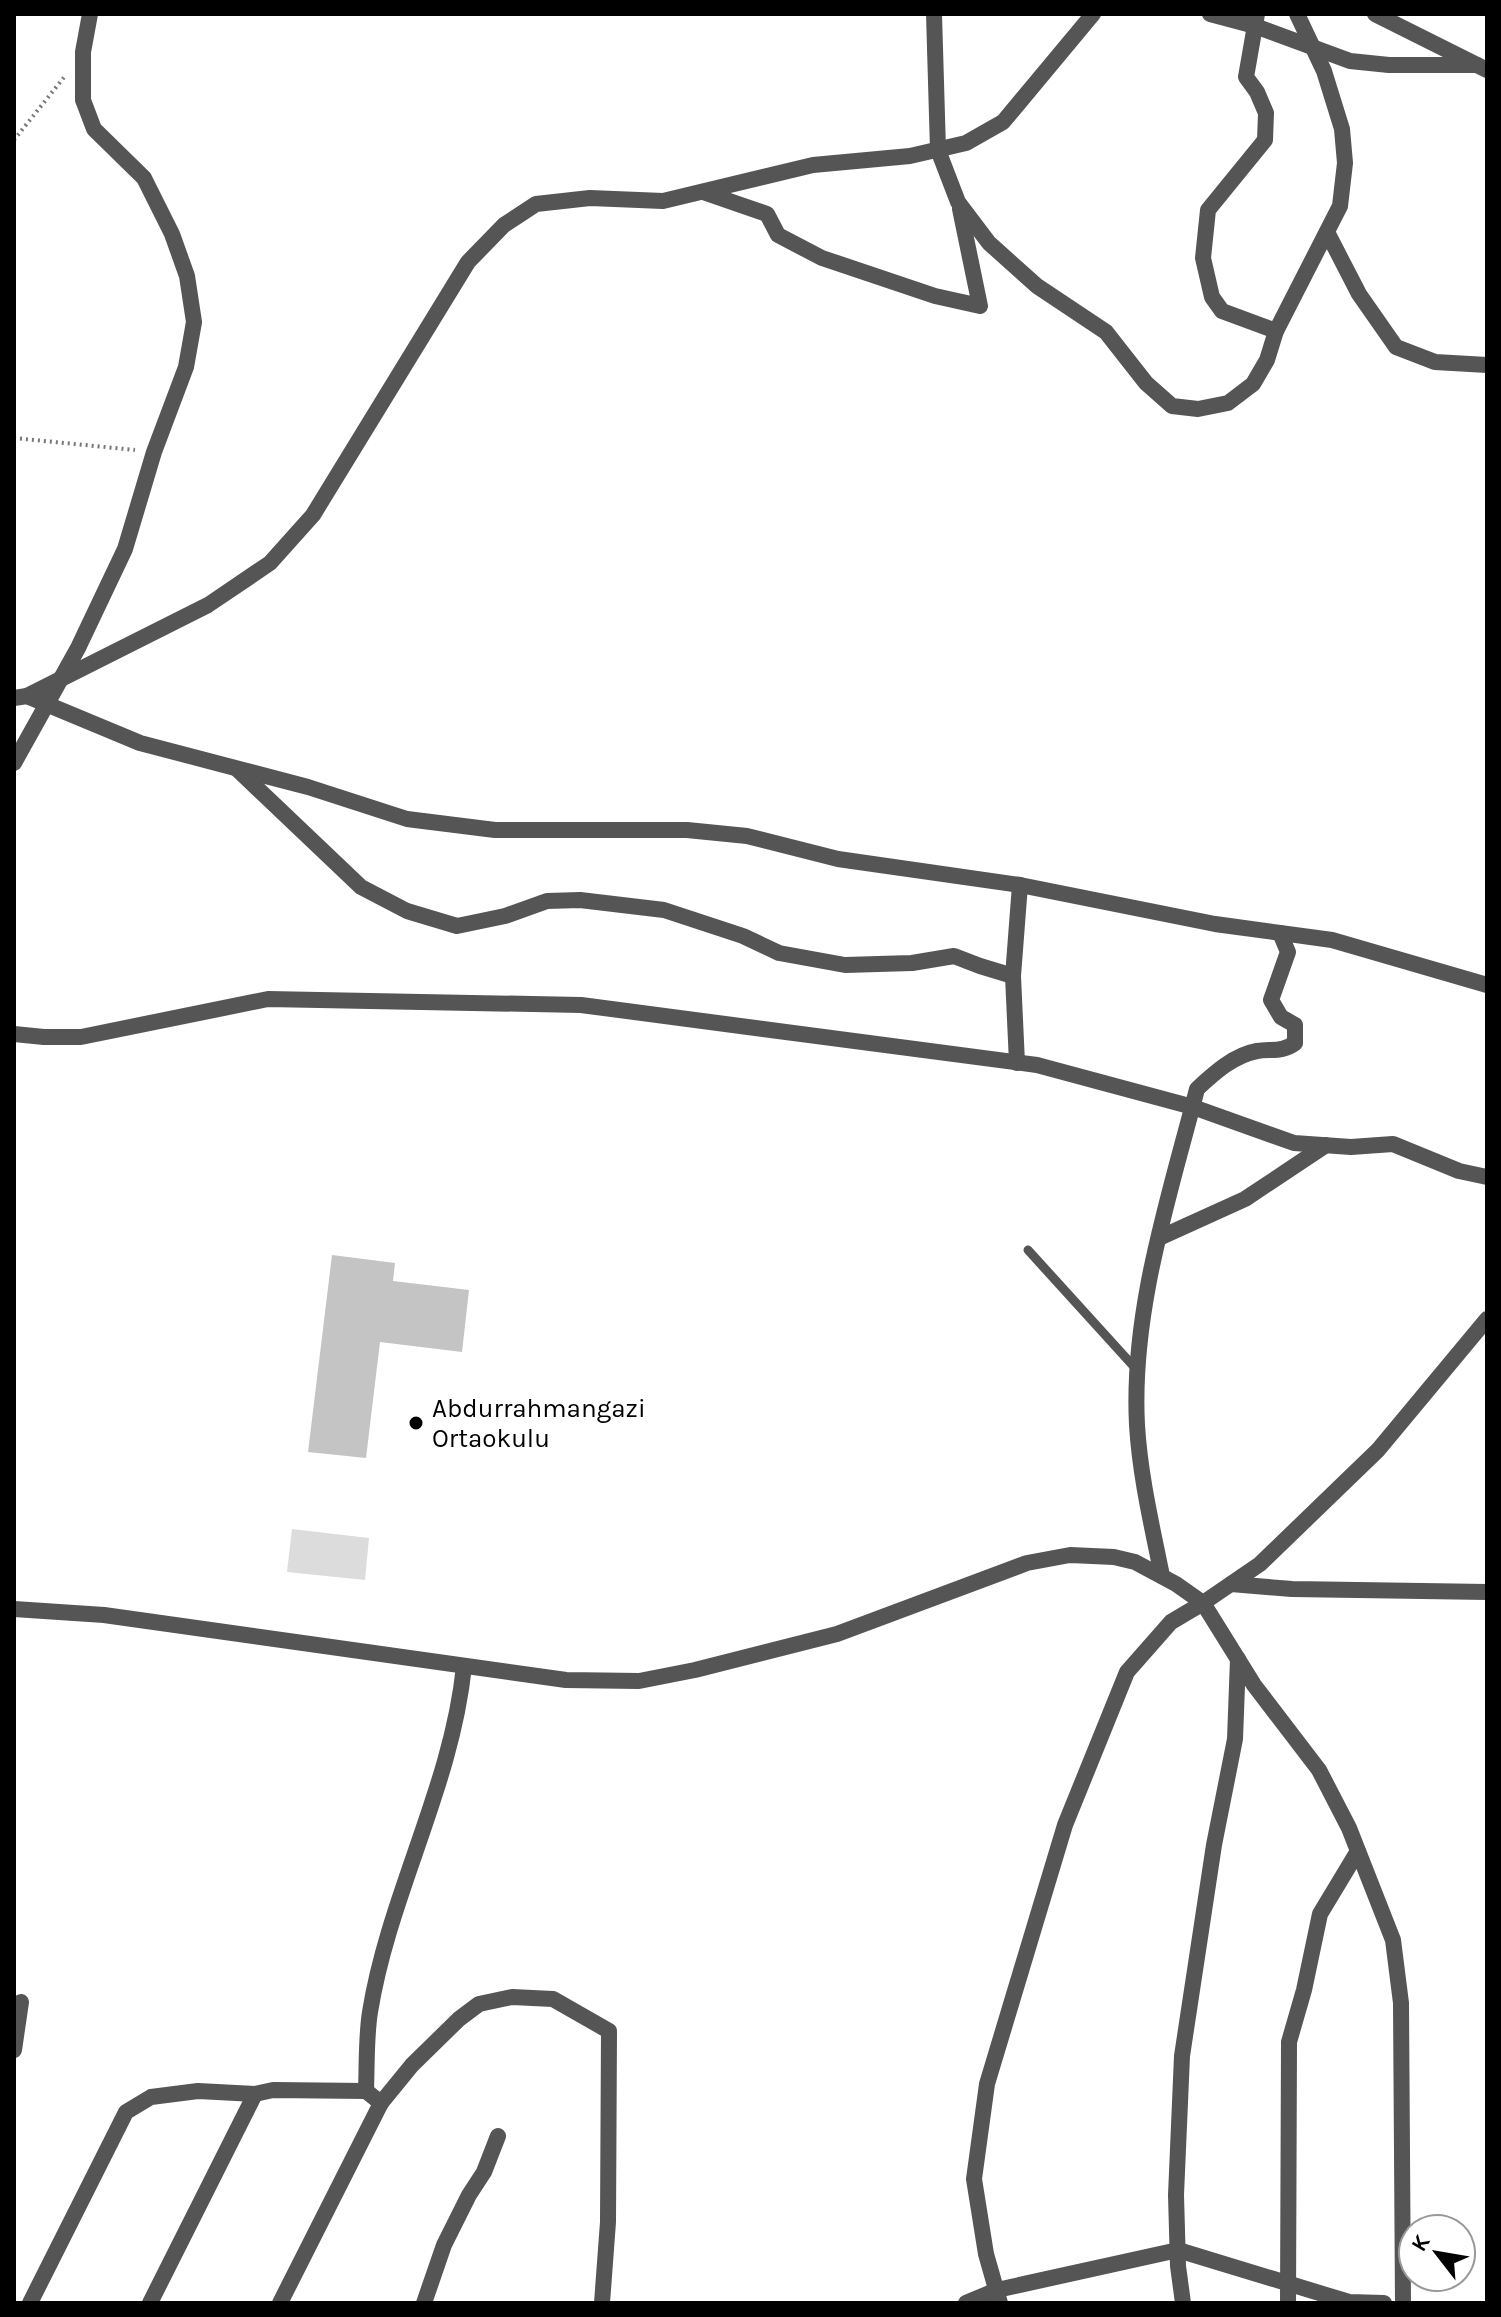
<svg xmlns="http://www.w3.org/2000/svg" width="1501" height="2317" font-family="Karla,sans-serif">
<rect width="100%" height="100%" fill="#fff"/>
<path fill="#dcdcdc" d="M292,1529L369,1538L365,1580L287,1572Z"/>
<path fill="#c4c4c4" d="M332,1255L395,1263L393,1281L469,1290L462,1352L380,1342L366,1458L308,1452Z"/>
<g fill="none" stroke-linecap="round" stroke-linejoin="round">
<g stroke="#777" stroke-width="4" stroke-dasharray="2 4" stroke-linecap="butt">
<path d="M14,140L65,76"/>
<path d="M14,438L135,450"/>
</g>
<path stroke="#555" stroke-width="9" d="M1028,1250L1137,1370"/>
<g stroke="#555" stroke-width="16">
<path d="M934,14L938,150L958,202L989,243L1037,286L1106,332L1146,383L1172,406L1198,409L1228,403L1253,384L1267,360L1276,331L1340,206L1345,163L1342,129L1324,71L1297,14"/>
<path d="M1210,14L1255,26L1350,61L1389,65H1477"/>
<path d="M1257,14L1246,77L1257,92L1266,113L1265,140L1208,210L1203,258L1212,297L1222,311L1276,331"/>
<path d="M1375,14L1487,70"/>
<path d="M703,192L767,214L778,235L822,258L935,296L980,306L960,209"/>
<path d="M1327,232L1359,294L1396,347L1435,362L1487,365"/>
<path d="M27,696L140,743L308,787L407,819L495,830H687L747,836L838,859L1020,885L1215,924L1332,940L1487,985"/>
<path d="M14,698L27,696L208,605L270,563L313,515L468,262L504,225L536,204L590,198L663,201L813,165L910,156L966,143L1003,122L1093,14"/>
<path d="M14,763L78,648L125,549L154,452L186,367L194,322L187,276L172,234L144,178L94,129L83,100V52L90,14"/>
<path d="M238,770L361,887L407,911L457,926L505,916L547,901L580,900L664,910L743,936L779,953L845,965L912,963L954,956L980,966L1013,976"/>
<path d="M14,1034L44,1037H81L268,999L581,1005L1037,1065L1193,1107L1294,1143L1351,1147L1393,1144L1459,1171L1487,1177"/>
<path d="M1017,1063L1013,976L1020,885"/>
<path d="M1159,1238L1245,1199L1326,1145"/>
<path d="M1162,1576C1152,1526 1140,1476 1137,1425C1131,1311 1169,1198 1197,1089C1214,1073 1234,1055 1257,1051C1272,1049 1283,1052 1295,1043V1025L1281,1017L1271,1000L1288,952L1280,933"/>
<path d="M1231,1584L1292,1589L1487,1592"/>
<path d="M14,1609L104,1615L566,1680L639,1681L695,1670L837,1634L1027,1563L1070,1555L1114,1557L1135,1562L1176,1584L1203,1603L1254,1685L1319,1770L1349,1828L1393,1940L1401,2003L1403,2303"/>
<path d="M14,2050L21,2002"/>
<path d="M366,2091C367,2065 366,2037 370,2012C389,1894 452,1786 464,1666"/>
<path d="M30,2303L126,2112L151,2097L198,2091L255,2094L273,2090L366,2091L381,2103"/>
<path d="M150,2303L255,2094"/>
<path d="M280,2303L381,2103L412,2065L459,2019L479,2004L512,1997L553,1999L609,2031L608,2222L602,2303"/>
<path d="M424,2303L444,2245L469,2195L484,2172L498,2136"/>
<path d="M966,2303L997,2290L1178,2250L1349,2302L1384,2303"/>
<path d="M1000,2303L986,2254L974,2179L987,2084L1065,1825L1127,1672L1171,1622L1203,1603L1260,1564L1378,1450L1487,1319"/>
<path d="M1183,2303L1178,2266L1176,2195L1182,2056L1214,1845L1235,1739L1238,1659"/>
<path d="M1288,2303L1289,2042L1304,1990L1320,1914L1358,1851"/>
</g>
</g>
<circle fill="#000" stroke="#fff" stroke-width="3" cx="416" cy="1423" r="8"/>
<g text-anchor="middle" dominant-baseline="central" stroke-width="6" stroke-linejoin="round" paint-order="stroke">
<g font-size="26" fill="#000" stroke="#fff" text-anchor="start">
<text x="432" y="1408">Abdurrahmangazi<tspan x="432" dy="30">Ortaokulu</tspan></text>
</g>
</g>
<rect width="1501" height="2317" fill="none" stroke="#000000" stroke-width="32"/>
<g transform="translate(1437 2253) rotate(301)"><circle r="38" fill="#ffffff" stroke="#999999" stroke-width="2"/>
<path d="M0-6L14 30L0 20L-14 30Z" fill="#000000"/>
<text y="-12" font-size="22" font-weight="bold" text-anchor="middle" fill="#000000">K</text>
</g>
</svg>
